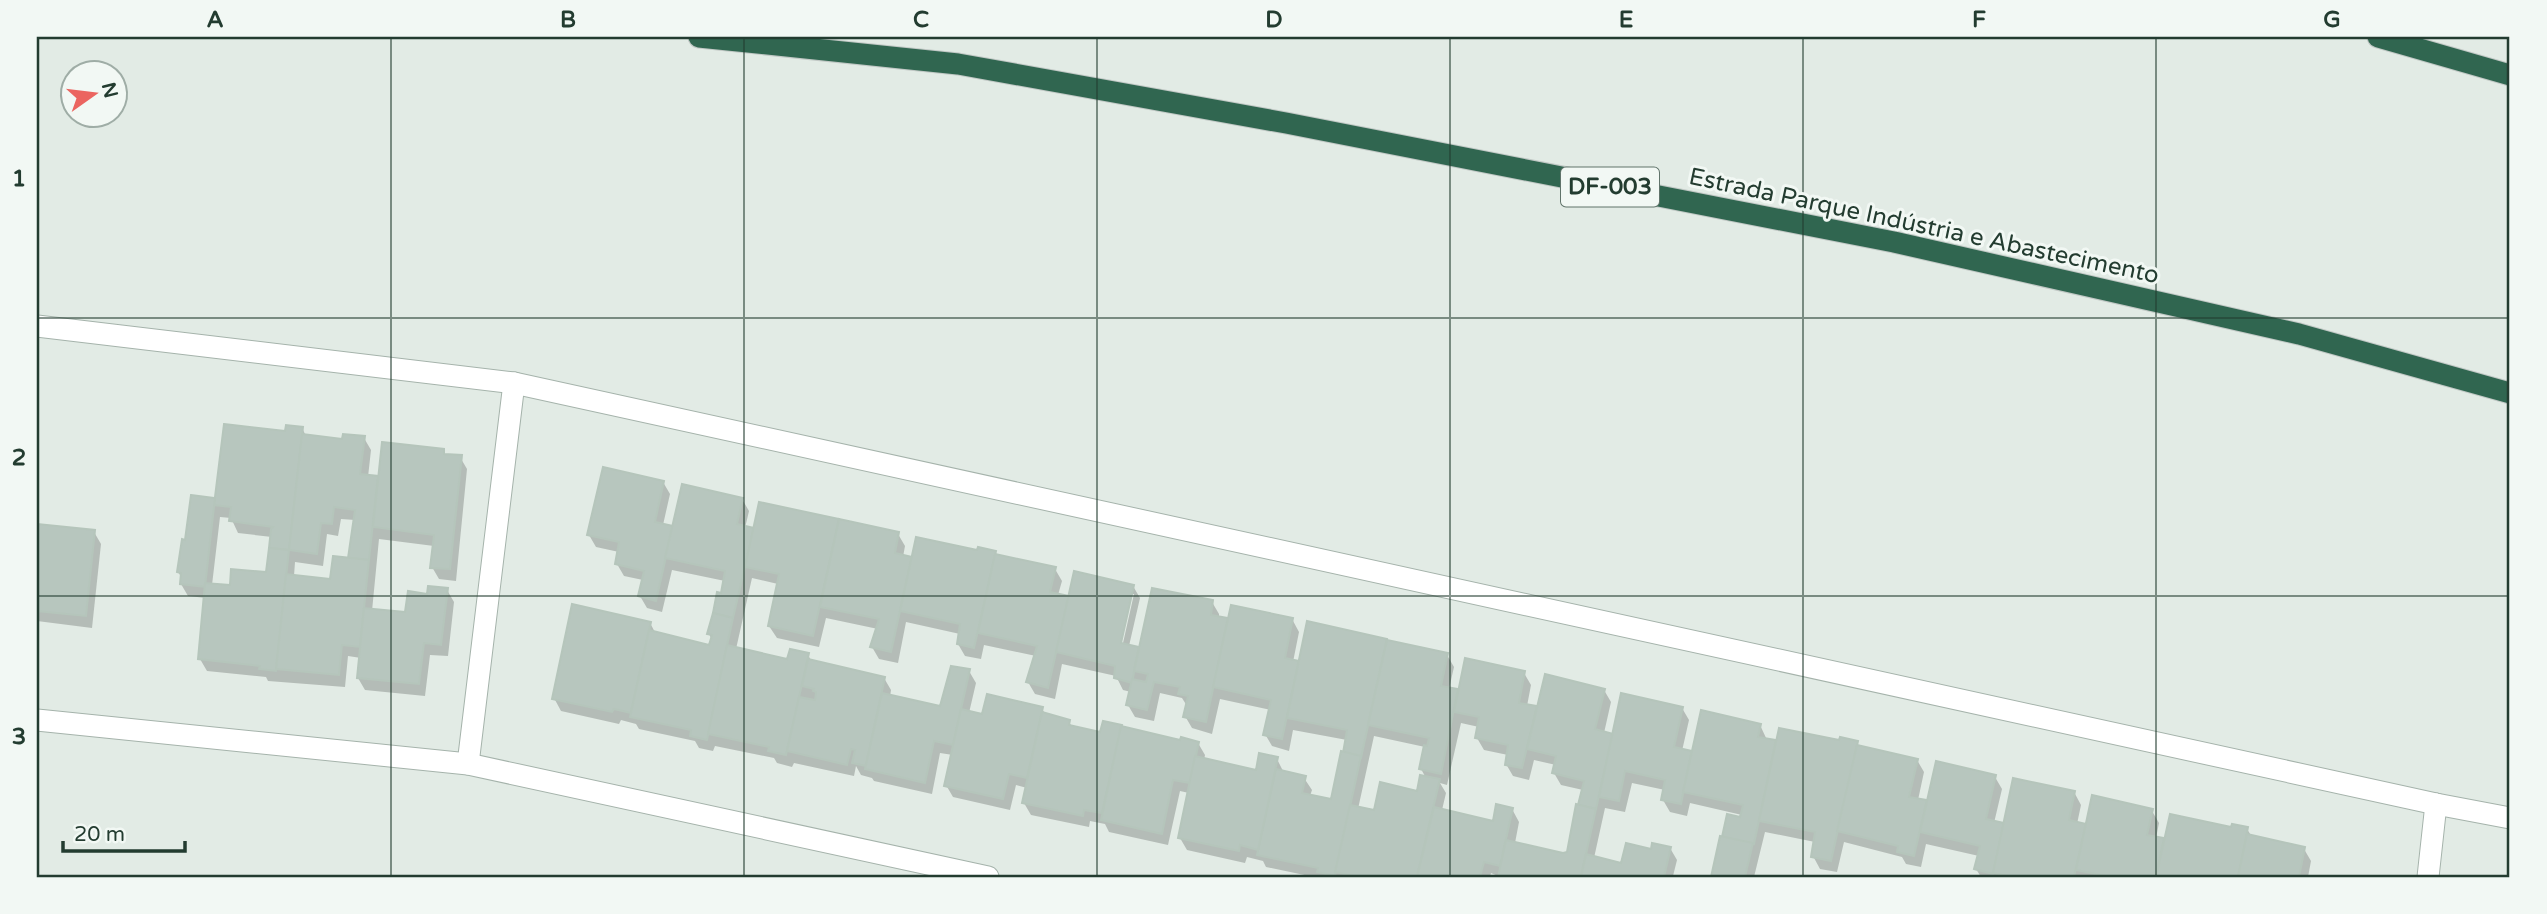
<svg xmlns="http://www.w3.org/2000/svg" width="2547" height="914" font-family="'Varela Round',sans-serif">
<rect width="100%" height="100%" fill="#e2ebe5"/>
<g fill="#0003" fill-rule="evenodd">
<path d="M302,428L306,436L343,441L364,438L371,450L368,477L380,478L443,451L445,455L460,457L467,469L456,581L439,579L432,567L434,546L379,539L372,611L407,614L428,595L447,590L454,602L448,656L430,655L425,696L365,690L358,678L361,658L348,656L345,687L268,681L266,677L207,671L200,659L206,598L188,596L181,584L182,578L178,572L187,542L216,500L286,433ZM220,517L231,518L238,533L272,537L268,574L231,587L212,585ZM341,519L355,520L350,560L332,581L294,576L295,562L323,566L327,534L338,536Z"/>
<path d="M663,482L670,494L663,525L674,528L742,499L749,511L745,528L755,530L760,504L898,534L905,546L903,557L913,559L979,552L995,553L996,556L1055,569L1062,581L1058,595L1070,598L1133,586L1140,598L1129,646L1141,649L1212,602L1219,614V619L1229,621L1292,619L1299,632L1293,662L1300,663L1308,623L1447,655L1454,667L1449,689L1460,691L1524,673L1531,685L1527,706L1538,708L1604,690L1611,702L1604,733L1614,736L1682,708L1689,720L1682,751L1693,753L1760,725L1767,740L1777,742L1857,743L1859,747L1917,760L1924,772L1918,800L1928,803L1995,777L2002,789L1994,823L2005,826L2074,792L2081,805L2077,824L2087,826L2152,811L2159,823L2156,838L2166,840L2247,829L2252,837L2304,849L2311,861L2308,877H1981L1976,869L1979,856L1926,844L1921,867L1906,864L1902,857L1844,842L1837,872L1820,869L1813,856L1815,842L1765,832L1754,877H1713L1729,816L1741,819L1742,815L1690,803L1687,816L1670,812L1663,800L1665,790L1632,783L1625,812L1605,808L1594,858L1622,865L1652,851L1670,848L1677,860L1673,876L1676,877H1500L1491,873L1490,877H1314L1266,867L1263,861L1247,857L1245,863L1187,850L1180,838L1189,793L1180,791L1168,845L1109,832L1105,824L1090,821L1089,827L1031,815L1024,803L1027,788L1016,785L1010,810L953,797L946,785L953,755L940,753L932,794L874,781L872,778L861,775L856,766L854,776L794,763L792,767L777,763L774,758L715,746L713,751L699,748L695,741L639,729L636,724L621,720L619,724L561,711L554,698L650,623L656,634L710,647L712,640L709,634L725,581L672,570L662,612L647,608L640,596L643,580L624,576L617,564L619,552L596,547L589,535ZM752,578L778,584L769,626L777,638L819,647L826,618L878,629L872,647L879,659L898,663L906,622L960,634L958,644L965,656L981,659L984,645L1036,656L1028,682L1035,694L1055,699L1062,664L1116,676L1123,690L1131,692L1128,705L1135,717L1154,721L1160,693L1182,698L1187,706L1185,716L1192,728L1212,734L1220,699L1271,710L1265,734L1272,746L1289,751L1293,730L1347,740L1332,801L1310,796L1312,790L1304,778L1284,773L1277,759L1257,772L1204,760L1205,755L1198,743L1102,734L1072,727L1069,722L1046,715L1042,709L983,717L969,713L976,683L969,671L941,708L890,697L891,690L884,678L812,662L808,655L788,661L736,649ZM1130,594H1134L1121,652L1117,651ZM1461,723L1479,727L1477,738L1484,750L1508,755L1506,764L1513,776L1529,780L1534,760L1556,765L1554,773L1561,785L1583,790L1568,853L1563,855L1515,843L1519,822L1512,809L1494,823L1442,810L1446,793L1440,783L1447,785ZM1374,736L1425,747L1421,769L1426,778L1418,793L1375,812L1358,809Z"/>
<path d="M37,526L94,532L101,544L92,628L37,621Z"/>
</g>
<g fill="#b7c6be" stroke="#b5c5bb" stroke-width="2">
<path d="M224,424L285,431L286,425L303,427L289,550L269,548L271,529L273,527L229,521L231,507L214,505Z"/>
<path d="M302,434L342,439L343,434L365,436L360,474L378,476L369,560L348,558L355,510L334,507L332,524L321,523L317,554L289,550Z"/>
<path d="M382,442L444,449V454L462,455L450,569L430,568L434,535L373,527Z"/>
<path d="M603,467L664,481L655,522L673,526L656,601L638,596L644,571L615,564L619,542L587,535Z"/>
<path d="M682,484L743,498L737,524L754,528L733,618L713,613L717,592L721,593L725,571L665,558Z"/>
<path d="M191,495L215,498L205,587L180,584L181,573L177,572L182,539L185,540Z"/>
<path d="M759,502L839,519L813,636L768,626L779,574L745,567Z"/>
<path d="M839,519L899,532L895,553L912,557L891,652L870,647L879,619L820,607Z"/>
<path d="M37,524L95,530L86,616L37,611Z"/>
<path d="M916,537L977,550L978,547L996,551L974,648L957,644L960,624L900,611Z"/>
<path d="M269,548L289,550L276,671L259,669L260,666L198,659L205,583L230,585L231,569L266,572Z"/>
<path d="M995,554L1056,567L1050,592L1069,596L1048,688L1026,682L1037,646L978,633Z"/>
<path d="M333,556L369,560L360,647L342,645L339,675L276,669L286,574L330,579Z"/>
<path d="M1074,571L1134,585L1121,643L1139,647L1132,683L1114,678L1115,666L1056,652Z"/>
<path d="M428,586L448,588L441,645L424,643L419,684L357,678L364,608L405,612L408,591L427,594Z"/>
<path d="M1152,588L1213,600L1211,615L1228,618L1206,722L1183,717L1188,696L1178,694L1180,687L1154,682L1147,710L1126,705L1132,679L1146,682L1148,674L1134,671Z"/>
<path d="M572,604L651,622L631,713L614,709L612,712L552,699Z"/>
<path d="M1231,605L1293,618L1285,658L1299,661L1282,739L1263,735L1271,700L1213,687Z"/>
<path d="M713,613L733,618L707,740L690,736L691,730L630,717L649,630L709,645L712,635L707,634Z"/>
<path d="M1307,621L1387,639L1361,758L1343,753L1347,730L1287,718Z"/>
<path d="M1387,640L1448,653L1441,686L1458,689L1441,774L1419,769L1424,745L1427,746L1429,738L1368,725Z"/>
<path d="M727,645L787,659L790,649L809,653L786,755L768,751L769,747L708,734Z"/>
<path d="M1465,658L1525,671L1519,703L1537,706L1522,768L1505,765L1508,745L1475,738L1479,717L1454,712Z"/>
<path d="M808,659L885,677L866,766L852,763L855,750L851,749L847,765L787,751L799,697L815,700L816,692L813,691L814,689L802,686Z"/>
<path d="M951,666L970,669L953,745L934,741L925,783L865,769L882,693L940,706Z"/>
<path d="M1545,674L1605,689L1595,729L1613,734L1596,809L1578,805L1584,781L1552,773L1556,756L1527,749Z"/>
<path d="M1621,693L1683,707L1674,747L1692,751L1681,804L1661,800L1665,780L1625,771L1619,801L1599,797Z"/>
<path d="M987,694L1043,707L1027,778L1009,774L1003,799L944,786L961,709L982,714Z"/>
<path d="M1701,710L1761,724L1758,737L1776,740L1754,844L1722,837L1727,814L1740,817L1743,805L1683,792Z"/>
<path d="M1042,712L1070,720L1069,725L1100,732L1103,721L1122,725L1102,813L1084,810L1083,816L1022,803Z"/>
<path d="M1121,726L1180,740L1181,737L1199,742L1190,783L1173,780L1162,834L1101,820Z"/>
<path d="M1779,728L1839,740L1840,737L1858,741L1831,861L1811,857L1815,832L1759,821Z"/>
<path d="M1857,745L1918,759L1909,797L1927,800L1914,856L1897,852L1898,846L1837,831Z"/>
<path d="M1341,751L1361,756L1335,876L1317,872L1318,868L1257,855L1276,769L1306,776L1302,793L1331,799Z"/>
<path d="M1259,753L1278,757L1258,850L1240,845L1239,851L1178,838L1195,756L1256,770Z"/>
<path d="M1936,761L1996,775L1986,819L2004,823L1993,874L1974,869L1980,846L1920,832Z"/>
<path d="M1420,775L1440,779L1417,877H1358L1335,872L1350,805L1374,810L1380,782L1417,791Z"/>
<path d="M2013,778L2075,791L2069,820L2086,824L2074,877H2013L1993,873Z"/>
<path d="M2092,795L2153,809L2147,835L2164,838L2156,877H2110L2076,870Z"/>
<path d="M1496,804L1513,808L1500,866L1484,862L1480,877H1417L1434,807L1493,821Z"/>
<path d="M1576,804L1596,809L1581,877H1498L1506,840L1563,853L1567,852Z"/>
<path d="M2170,814L2231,827L2232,824L2248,827L2238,877H2156Z"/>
<path d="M2247,834L2305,847L2299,877H2238Z"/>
<path d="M1720,836L1753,843L1745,877H1711Z"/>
<path d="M1626,843L1651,849L1652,843L1671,847L1664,877H1581L1586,854L1621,863Z"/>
</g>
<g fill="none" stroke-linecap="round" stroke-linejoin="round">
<defs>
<g id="minor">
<path d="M37,326L514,383L2436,804L2510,818"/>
<path d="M37,720L468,764L988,877"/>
<path d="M468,764L514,383"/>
<path d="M2428,877L2436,804"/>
</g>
<g id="highway">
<path d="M699,37L958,64L1286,123L1894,242L2299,334L2510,393"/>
<path d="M2378,37L2510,75"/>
</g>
</defs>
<use href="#minor" stroke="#a5b3ab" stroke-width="23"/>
<use href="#highway" stroke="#c1c8c5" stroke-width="23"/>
<use href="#minor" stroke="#fff" stroke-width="21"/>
<use href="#highway" stroke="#306650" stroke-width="21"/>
</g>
<path fill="none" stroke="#233c30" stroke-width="2" stroke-opacity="0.55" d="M391,37V877M744,37V877M1097,37V877M1450,37V877M1803,37V877M2156,37V877M37,318H2510M37,596H2510"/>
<g text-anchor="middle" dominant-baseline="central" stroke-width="6" stroke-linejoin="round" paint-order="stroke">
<rect fill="#f2f8f4" stroke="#61746b" stroke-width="2" x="1561" y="167.5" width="98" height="39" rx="5"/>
<g font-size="23" font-weight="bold" fill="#233c30">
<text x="1610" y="187">DF-003</text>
</g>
<g font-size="24" fill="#233c30" stroke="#f2f8f4">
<text transform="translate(1924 226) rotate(12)">Estrada Parque Indústria e Abastecimento</text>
</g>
</g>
<rect width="2547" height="914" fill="none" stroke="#f2f8f4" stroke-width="77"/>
<g transform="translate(94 94) rotate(76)"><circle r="33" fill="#f2f8f4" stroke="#9fada6" stroke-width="2"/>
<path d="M0-5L12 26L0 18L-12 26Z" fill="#eb6560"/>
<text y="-10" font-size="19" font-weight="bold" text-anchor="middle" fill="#233c30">N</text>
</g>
<path d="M63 841v10h122v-10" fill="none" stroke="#233c30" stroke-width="3.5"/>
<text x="74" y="841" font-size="21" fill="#233c30" stroke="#f2f8f4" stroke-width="5" paint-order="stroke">20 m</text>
<rect x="38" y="38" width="2470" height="838" fill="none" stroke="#233c30" stroke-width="2.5"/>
<g font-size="23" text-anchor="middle" font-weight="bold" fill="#233c30">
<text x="215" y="27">A</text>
<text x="568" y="27">B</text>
<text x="921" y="27">C</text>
<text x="1274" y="27">D</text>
<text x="1626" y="27">E</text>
<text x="1979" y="27">F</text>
<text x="2332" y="27">G</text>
<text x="19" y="186">1</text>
<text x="19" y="465">2</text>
<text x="19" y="744">3</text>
</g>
</svg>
